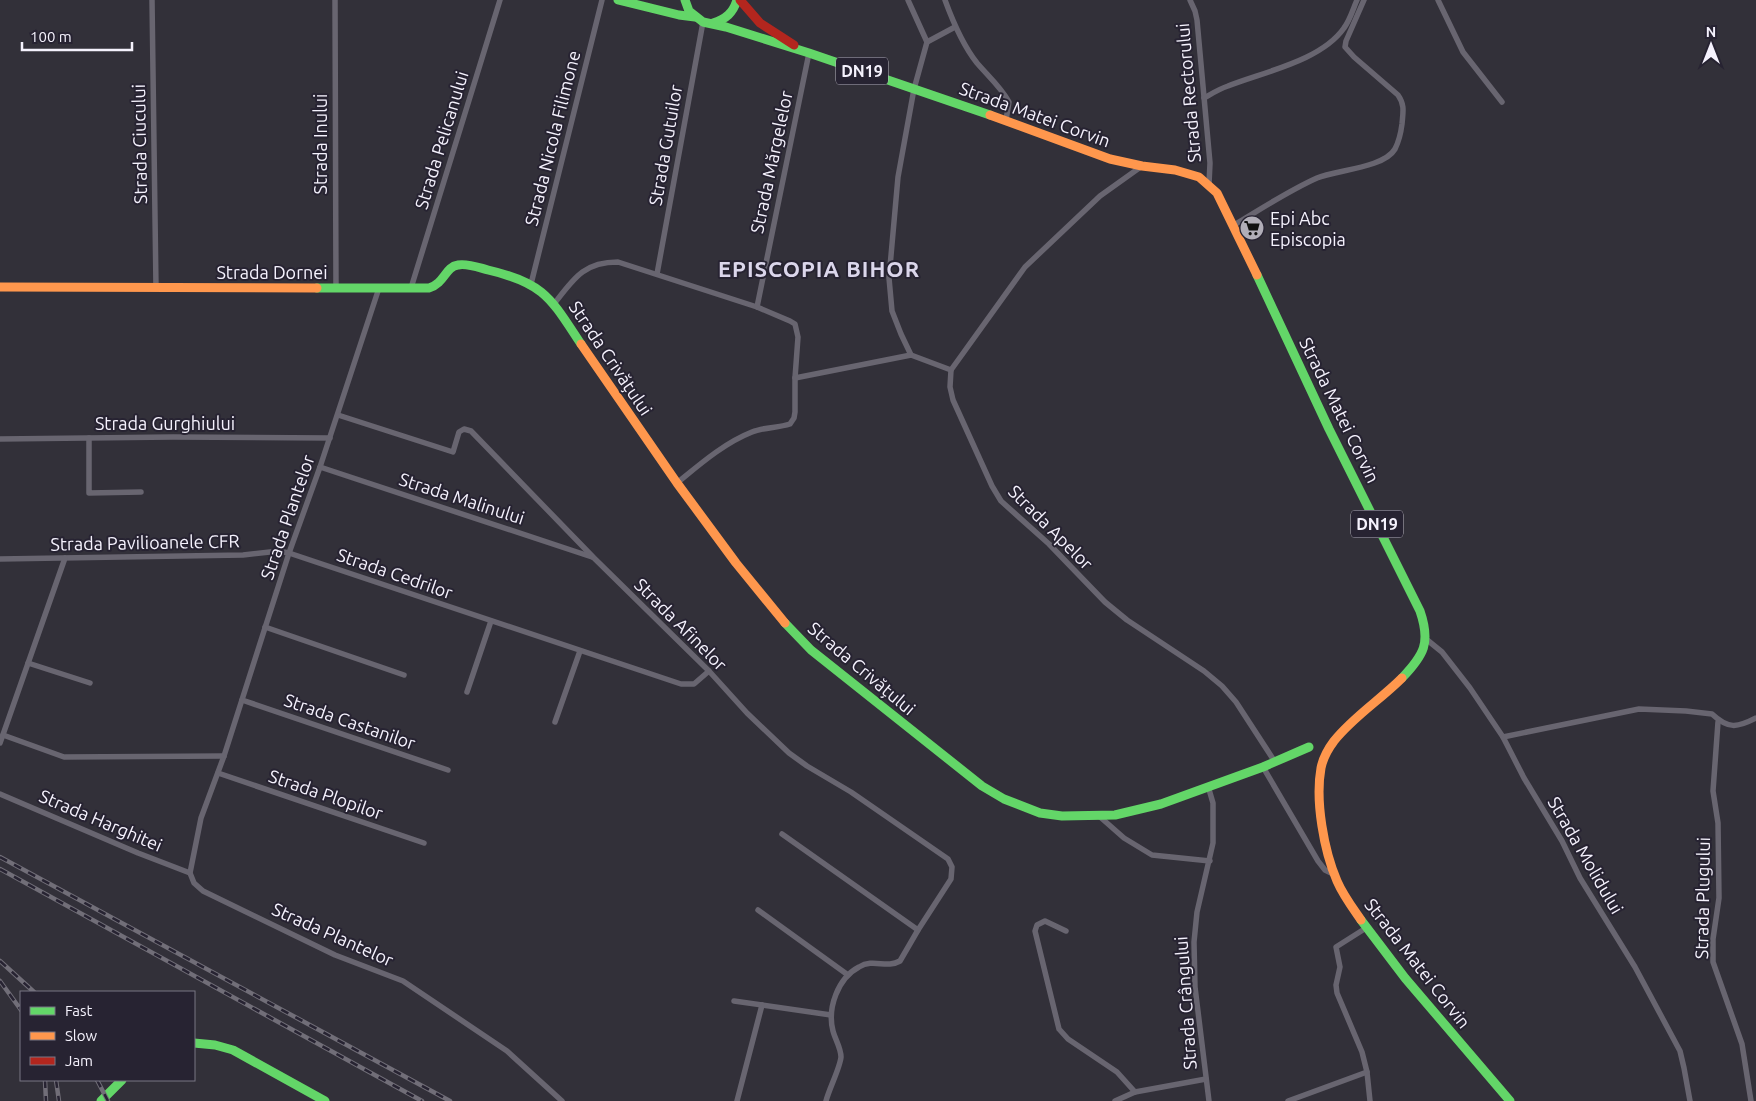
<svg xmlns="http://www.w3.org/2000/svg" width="1756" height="1101" font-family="Ubuntu,sans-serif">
<rect width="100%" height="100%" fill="#323039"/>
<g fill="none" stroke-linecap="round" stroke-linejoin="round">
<g stroke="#686570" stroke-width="5.5">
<path d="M152,0L156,288"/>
<path d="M335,0L336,288"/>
<path d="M908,0L927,42L914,89L898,177L889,278L892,311L901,334L911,355L951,370"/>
<path d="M945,0C953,22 962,44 977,63C988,76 1001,87 1009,102L1006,120"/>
<path d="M1190,0L1195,11L1197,20L1210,163L1209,184"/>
<path d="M1438,0L1463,52L1502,102"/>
<path d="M927,42L955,27"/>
<path d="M1204,98C1211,94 1219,89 1228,86C1263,72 1321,61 1344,28C1350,20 1353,9 1357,0"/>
<path d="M1142,166L1100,196L1025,267L951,370L950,387L953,400L992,486L1001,501L1049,544L1105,602L1127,620L1204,671L1222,686L1236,702L1275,762"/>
<path d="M1234,225C1261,209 1288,191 1317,178C1336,170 1384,168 1395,149C1399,141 1401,132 1402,124C1403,112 1405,105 1398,95L1354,57L1345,47L1346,41L1364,0"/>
<path d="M657,274L703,22"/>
<path d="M531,284L602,0"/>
<path d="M379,288L320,467L289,553L224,756L201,818L190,873L194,883L203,891L335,955L403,981L507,1051L562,1101"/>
<path d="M411,288L500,0"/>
<path d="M554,304C574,278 584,262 618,262L757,307L790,321L795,324L798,337L795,378V412L794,418L790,424C778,428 764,427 752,432C724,443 699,465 677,483"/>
<path d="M757,307L809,53"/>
<path d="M795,378L911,355"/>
<path d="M338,415L453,452L459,432L464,429L471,431L594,558L709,671L747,713L789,753L807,766L851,792L948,859L952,867L951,879L918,930L900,961C886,969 874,958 859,967C838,978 827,1008 833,1031C835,1039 841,1048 841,1057C840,1068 829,1089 826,1101"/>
<path d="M89,438V493L141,492"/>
<path d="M0,439L173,437L330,438"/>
<path d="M320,467L592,557"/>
<path d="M0,559L243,555L279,551L289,553L681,684H694L709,671"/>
<path d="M265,627L404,675"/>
<path d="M1426,639L1442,652L1470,688L1503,737L1524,778L1562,841L1580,878L1635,967L1680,1051L1684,1068L1690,1101"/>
<path d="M28,663L90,683"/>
<path d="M467,692L491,621"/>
<path d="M242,700L448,770"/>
<path d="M555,722L580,651"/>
<path d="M1718,722L1713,791L1718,823L1719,898L1713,939V962L1742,1044L1751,1101"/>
<path d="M3,735L64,757L224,756"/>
<path d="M1503,737L1639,709L1686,711L1712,714C1728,729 1737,728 1756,718"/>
<path d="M0,743L65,558"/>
<path d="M1263,767L1318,861L1325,870L1335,875"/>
<path d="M218,773L424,843"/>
<path d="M1208,786L1213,803V843L1197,912L1194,942L1195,987L1209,1101"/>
<path d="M0,794L138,853L190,873"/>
<path d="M1099,816L1124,838L1152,855L1210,861"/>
<path d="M782,834L918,930"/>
<path d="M758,910L848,975"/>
<path d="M1366,928L1336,947L1340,967L1336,985L1337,993L1362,1052L1367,1072L1370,1101"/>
<path d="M1066,931L1045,921L1037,925L1035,931L1059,1029L1068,1039L1117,1072L1135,1092"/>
<path d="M734,1001L831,1015"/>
<path d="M737,1101L762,1005"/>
<path d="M1115,1101L1135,1092L1206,1079"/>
<path d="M1288,1101L1367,1072"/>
</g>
<g stroke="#63d668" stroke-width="9">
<path d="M618,0L679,15L695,17"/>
<path d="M685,0L689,11L703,22L726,27L809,53L990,115"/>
<path d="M713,23C726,19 733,13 737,0"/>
<path d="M1257,275L1329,429L1420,611C1431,643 1424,655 1402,678"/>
<path d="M317,288H429C445,283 445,267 458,265C467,263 480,268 488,270C545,283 551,299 581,344"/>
<path d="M785,623L811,650L982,786L1004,799L1040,813L1062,816L1115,815L1161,804L1263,767L1309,747"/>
<path d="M1361,920L1405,978L1510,1101"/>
<path d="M194,1043L215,1045L233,1050L325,1101"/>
<path d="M101,1101L122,1080"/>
</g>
<g stroke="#ff974d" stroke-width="9">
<path d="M990,115L1110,159L1142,166L1175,170L1199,177L1217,193L1257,275"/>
<path d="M0,287L317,288"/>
<path d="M581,344L677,483L736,563L785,623"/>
<path d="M1361,920C1352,907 1343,895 1337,881C1324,851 1315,801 1321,768C1323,758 1328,749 1334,741C1353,717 1380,700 1402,678"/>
</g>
<path stroke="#b3261e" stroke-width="9" d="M740,0L760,23L794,45"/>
<defs>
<g id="rail">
<path d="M0,857L450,1101"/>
<path d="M0,869L422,1101"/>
<path d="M0,961L34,992"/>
<path d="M0,981L21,1010"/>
<path d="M45,1080L46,1101"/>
<path d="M56,1080L59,1101"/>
<path d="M97,1080L108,1101"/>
</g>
</defs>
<use href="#rail" stroke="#716e78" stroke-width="4.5"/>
<use href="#rail" stroke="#272332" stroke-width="2.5" stroke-dasharray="8" stroke-linecap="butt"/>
</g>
<defs>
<symbol id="supermarket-disc" viewBox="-11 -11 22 22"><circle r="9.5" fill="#b1aeb8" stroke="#272332"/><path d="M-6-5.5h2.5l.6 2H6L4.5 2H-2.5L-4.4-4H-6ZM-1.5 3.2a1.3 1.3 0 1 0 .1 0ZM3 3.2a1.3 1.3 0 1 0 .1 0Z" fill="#111"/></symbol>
</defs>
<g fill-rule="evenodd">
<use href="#supermarket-disc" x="1238" y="214" width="28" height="28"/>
</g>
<g text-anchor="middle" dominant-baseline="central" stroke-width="4" stroke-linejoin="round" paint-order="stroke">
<g fill="#272332" stroke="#b7b4c0" stroke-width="1">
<rect x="836" y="57.5" width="52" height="27" rx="4"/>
<rect x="1351" y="510.5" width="52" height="27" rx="4"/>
</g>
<g font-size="16" font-weight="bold" fill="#f5f2fd">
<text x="862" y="71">DN19</text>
<text x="1377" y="524">DN19</text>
</g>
<g font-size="18" fill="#f5f2fd" stroke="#272332">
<text transform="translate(1188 93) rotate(-95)">Strada Rectorului</text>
<text transform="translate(1035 114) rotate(20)">Strada Matei Corvin</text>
<text transform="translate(552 138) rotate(-76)">Strada Nicola Filimone</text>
<text transform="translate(441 140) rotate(-73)">Strada Pelicanului</text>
<text transform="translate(139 144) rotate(-91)">Strada Ciucului</text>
<text transform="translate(320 144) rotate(-90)">Strada Inului</text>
<text transform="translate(665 145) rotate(-80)">Strada Gutuilor</text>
<text transform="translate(771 162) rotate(-78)">Strada Mărgelelor</text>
<text x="272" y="272">Strada Dornei</text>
<text transform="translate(611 358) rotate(56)">Strada Crivățului</text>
<text transform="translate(1340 410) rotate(64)">Strada Matei Corvin</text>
<text x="165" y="423">Strada Gurghiului</text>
<text transform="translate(462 498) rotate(18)">Strada Malinului</text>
<text transform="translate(287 517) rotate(-71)">Strada Plantelor</text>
<text transform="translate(1051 527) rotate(45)">Strada Apelor</text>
<text transform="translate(145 542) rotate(-1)">Strada Pavilioanele CFR</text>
<text transform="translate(395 573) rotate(19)">Strada Cedrilor</text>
<text transform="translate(681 624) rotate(45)">Strada Afinelor</text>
<text transform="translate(862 668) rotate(40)">Strada Crivățului</text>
<text transform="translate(350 721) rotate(19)">Strada Castanilor</text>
<text transform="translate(326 794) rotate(19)">Strada Plopilor</text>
<text transform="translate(101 820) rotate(23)">Strada Harghitei</text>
<text transform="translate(1586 855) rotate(60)">Strada Molidului</text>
<text transform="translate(1702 898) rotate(-89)">Strada Plugului</text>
<text transform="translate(333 934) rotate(24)">Strada Plantelor</text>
<text transform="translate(1418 963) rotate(52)">Strada Matei Corvin</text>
<text transform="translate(1185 1003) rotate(-94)">Strada Crângului</text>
</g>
<g font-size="18" fill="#f5f2fd" stroke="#272332" text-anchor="start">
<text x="1270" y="218">Epi Abc<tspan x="1270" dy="21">Episcopia</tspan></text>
</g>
<g font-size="22" font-weight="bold" letter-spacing="1" fill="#dbd6eb" stroke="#272332">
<text x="819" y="268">EPISCOPIA BIHOR</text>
</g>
</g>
<rect x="20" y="991" width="175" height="90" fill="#272332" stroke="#797683"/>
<rect x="30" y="1007" width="25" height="8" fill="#63d668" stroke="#797683"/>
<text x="65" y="1016" font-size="15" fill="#f5f2fd">Fast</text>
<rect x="30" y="1032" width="25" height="8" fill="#ff974d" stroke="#797683"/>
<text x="65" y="1041" font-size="15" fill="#f5f2fd">Slow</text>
<rect x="30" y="1057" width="25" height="8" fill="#b3261e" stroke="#797683"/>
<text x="65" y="1066" font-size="15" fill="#f5f2fd">Jam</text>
<g transform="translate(1711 45)" stroke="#272332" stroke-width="4" paint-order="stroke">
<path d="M0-4L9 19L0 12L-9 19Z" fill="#f5f2fd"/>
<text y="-8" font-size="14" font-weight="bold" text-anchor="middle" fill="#f5f2fd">N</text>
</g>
<path d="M22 42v8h110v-8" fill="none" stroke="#f5f2fd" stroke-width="2.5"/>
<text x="30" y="42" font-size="15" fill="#f5f2fd" stroke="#272332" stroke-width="4" paint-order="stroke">100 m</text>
</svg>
